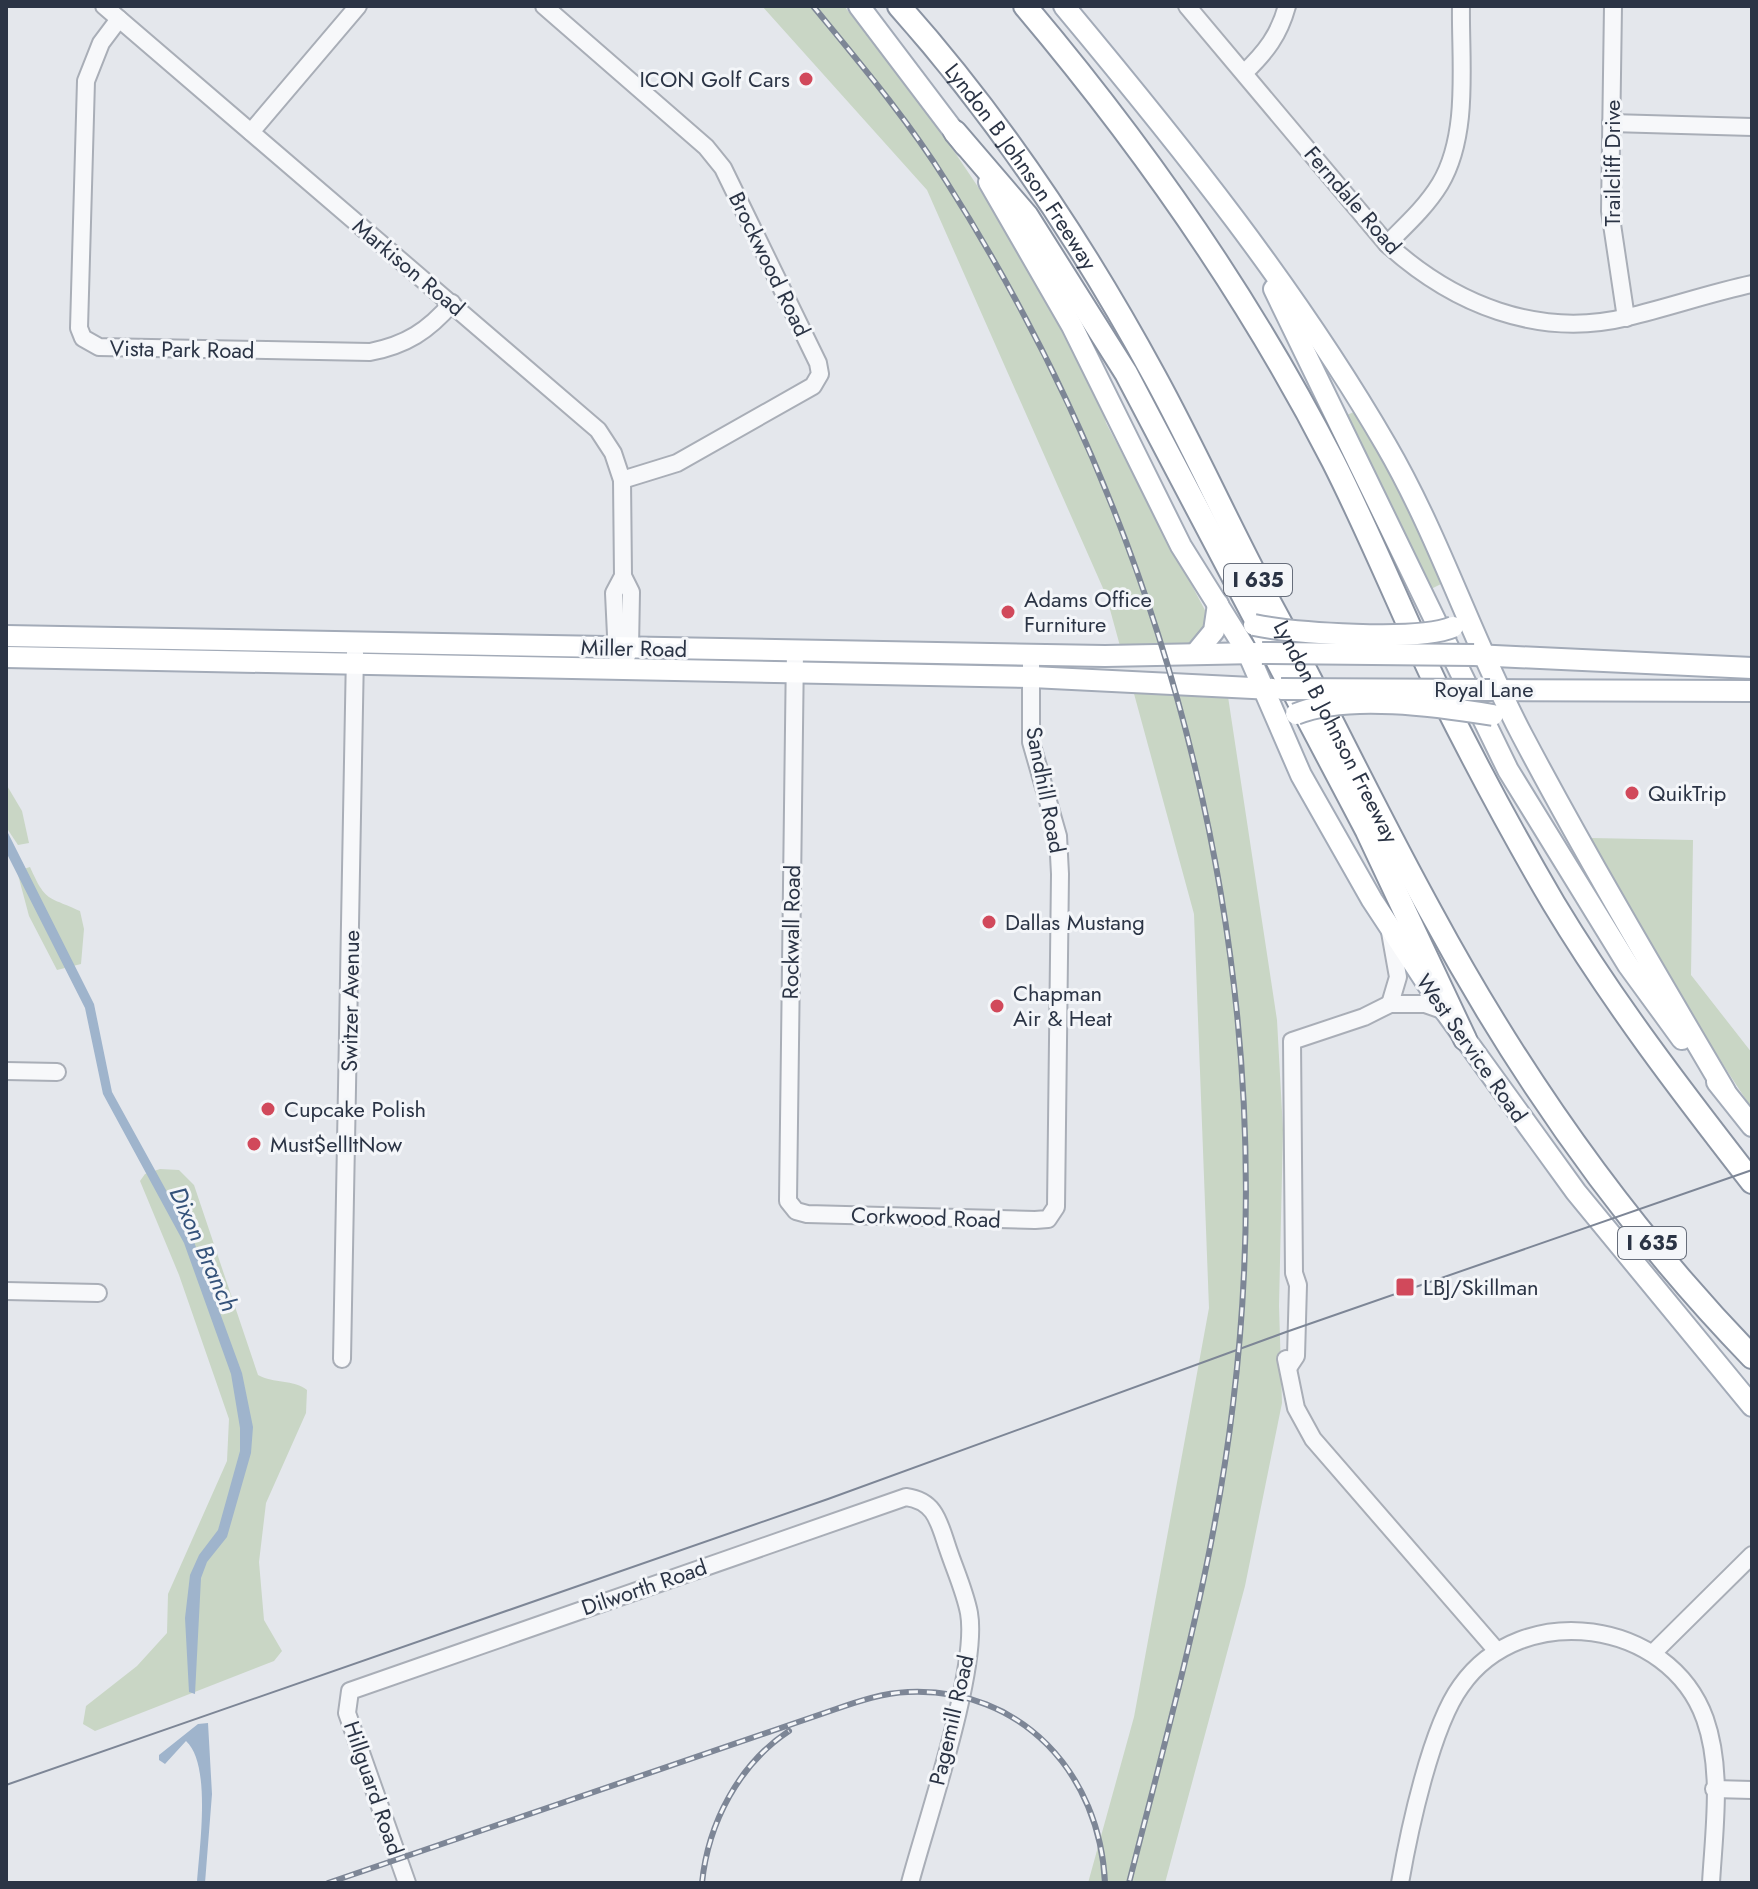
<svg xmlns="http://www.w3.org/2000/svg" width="1758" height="1889" font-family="Jost,sans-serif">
<rect width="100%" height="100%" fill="#e4e7ec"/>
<g fill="#c9d6c5">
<path d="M762,6H844L917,96L1025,257L1100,398L1106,423L1207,614C1200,660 1155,648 1120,646L1106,595L927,190Z"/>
<path d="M1356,411L1406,496L1447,581L1431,589L1347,415Z"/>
<path d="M1133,690H1227L1277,1020L1283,1130L1279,1306L1282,1403L1245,1586L1165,1883H1088L1134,1717L1209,1308L1194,914Z"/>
<path d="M6,784L22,811L29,843L18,845L6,827Z"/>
<path d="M1591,838L1693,840L1691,975L1752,1053V1109L1694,1020Z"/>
<path d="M30,867C46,903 48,896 80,911L84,929L81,964L57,970L29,916L17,871Z"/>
<path d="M160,1169L179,1170L194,1185L258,1375C274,1384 293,1379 307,1390L306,1413L266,1503L259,1562L264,1620L282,1651L274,1661L95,1731L83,1724L86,1706L137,1666L167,1633L168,1594L227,1461L229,1419L179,1275L140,1181L145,1174Z"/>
</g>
<g fill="#9fb4cc">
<path d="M6,829L94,1004L112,1092L193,1239L242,1373L253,1427L251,1453L227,1537L207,1562L201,1578L195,1694L189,1692L185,1618L190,1575L199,1555L218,1530L240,1451V1428L231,1374L184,1243L103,1094L85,1008L6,852Z"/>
<path d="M208,1723L212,1794L205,1883H197C199,1850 212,1764 186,1741L165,1764L159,1760V1755L198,1724Z"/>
</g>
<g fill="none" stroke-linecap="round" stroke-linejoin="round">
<defs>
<g id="minor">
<path d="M104,6L598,430L613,453L622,480L623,576L631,592L630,648L622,669"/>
<path d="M544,6L706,147L723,168L818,363L820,374L813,386L677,463L622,480"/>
<path d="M1187,6L1387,244C1453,304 1538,339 1628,317C1670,307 1710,293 1752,284"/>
<path d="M1613,6L1610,211L1626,318"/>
<path d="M119,19L101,43L86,81L79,328L83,338L99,347L370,352C406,345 428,331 452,303"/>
<path d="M1244,73C1266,52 1279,35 1287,6"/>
<path d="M1611,123L1752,127"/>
<path d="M251,132L358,6"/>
<path d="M1387,244C1406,225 1426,207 1440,184C1470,134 1460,61 1461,6"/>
<path d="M795,650L788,1201L796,1211L807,1214L1035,1220L1048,1219L1056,1207L1060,874L1058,836L1031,742V654"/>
<path d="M617,656L614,593L623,576"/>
<path d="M1390,1004L1398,977L1390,932"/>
<path d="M6,1071L57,1072"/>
<path d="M6,1291L98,1293"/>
<path d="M342,1359L355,653"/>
<path d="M1286,1359L1296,1408L1313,1439L1497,1651"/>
<path d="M1290,1365L1296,1356L1298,1285L1294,1273L1292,1041L1364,1017L1390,1004H1425L1445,1011"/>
<path d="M1653,1653L1752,1555"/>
<path d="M1714,1789L1752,1790"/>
<path d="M407,1883L347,1713L350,1691L906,1497C936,1501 939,1523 948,1549C955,1570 965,1592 969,1613C979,1669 926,1822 910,1883"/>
<path d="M1400,1883C1409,1831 1431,1727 1461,1686C1522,1599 1669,1619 1705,1719C1723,1770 1714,1830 1711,1883"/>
</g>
<g id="major">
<path d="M859,6L965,146"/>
<path d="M1064,6C1180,145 1295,288 1386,445C1440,538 1472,640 1522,735C1586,856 1656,974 1725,1091"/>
<path d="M989,182L1072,326L1181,546L1248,653L1301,775L1372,900L1445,1011L1576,1192L1752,1406"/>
<path d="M1274,289L1508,770L1628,965L1682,1039"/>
<path d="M6,636L1105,656L1258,653"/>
<path d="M1195,654L1214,631L1218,604"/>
<path d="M1474,655L1752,668"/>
<path d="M6,657L1032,677L1273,689"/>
<path d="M1490,690L1752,691"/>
<path d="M1717,1082L1752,1126"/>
</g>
<g id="highway">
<path id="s1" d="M899,6C998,117 1084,246 1155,377C1196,452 1231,531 1272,607C1327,708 1376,813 1432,914C1518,1073 1626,1227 1752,1357"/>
<path d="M1025,6C1144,147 1249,297 1333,461C1372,538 1404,618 1441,695C1476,765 1514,836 1554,904C1613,1002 1682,1092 1752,1182"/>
<path d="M955,132L1027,216L1126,373L1367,831L1465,1039"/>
</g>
</defs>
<use href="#minor" stroke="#a9aeb7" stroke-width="20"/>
<use href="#major" stroke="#a3abb8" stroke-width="24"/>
<use href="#highway" stroke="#8b94a3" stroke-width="26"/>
<use href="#minor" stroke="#f7f8fa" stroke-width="16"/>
<use href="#major" stroke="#fff" stroke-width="20"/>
<use href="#highway" stroke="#fff" stroke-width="22"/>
<path stroke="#7d8696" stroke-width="2" d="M6,1785L828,1499L1286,1332L1752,1170"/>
<defs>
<g id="rail">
<path d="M813,6C859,62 908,120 946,181C1176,544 1285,976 1233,1404C1214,1567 1169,1725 1129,1883"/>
<path d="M328,1883L836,1709C859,1701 883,1693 908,1692C1022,1687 1100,1774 1105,1883"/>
<path d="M702,1883C708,1823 739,1764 789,1731"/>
</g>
</defs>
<use href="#rail" stroke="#7d8696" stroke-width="6"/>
<use href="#rail" stroke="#f4f6f9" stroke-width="3" stroke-dasharray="9" stroke-linecap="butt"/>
<defs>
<g id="major-bridge">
<path d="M1254,625C1294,633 1417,642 1453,627"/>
<path d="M1262,653L1474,655"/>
<path d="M1281,689L1490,690"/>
<path d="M1296,714C1347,693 1438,706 1493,715"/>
</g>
</defs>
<use href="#major-bridge" stroke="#a3abb8" stroke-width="24" stroke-linecap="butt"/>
<use href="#major-bridge" stroke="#fff" stroke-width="20"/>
</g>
<g fill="#d1495b" stroke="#f4f6f9" stroke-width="3">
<circle cx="806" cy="79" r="8"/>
<circle cx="1008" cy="612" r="8"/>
<circle cx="1632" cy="793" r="8"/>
<circle cx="989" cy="922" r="8"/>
<circle cx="997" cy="1006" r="8"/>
<circle cx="268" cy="1109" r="8"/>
<circle cx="254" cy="1144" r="8"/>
<rect x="1395" y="1277" width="20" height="20" rx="4"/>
</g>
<g text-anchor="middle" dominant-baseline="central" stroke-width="6" stroke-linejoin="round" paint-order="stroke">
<g fill="#f4f6f9" stroke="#676e7b" stroke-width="2">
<rect x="1224" y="564" width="68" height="32" rx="6"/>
<rect x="1618" y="1227" width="68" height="32" rx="6"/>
</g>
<g font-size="20" font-weight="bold" fill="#2b3445">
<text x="1258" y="580">I 635</text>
<text x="1652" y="1243">I 635</text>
</g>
<g font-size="22" fill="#2b3445" stroke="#f4f6f9" text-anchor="start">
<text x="790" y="79" text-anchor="end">ICON Golf Cars</text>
<text x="1024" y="599">Adams Office<tspan x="1024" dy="25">Furniture</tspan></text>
<text x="1648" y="793">QuikTrip</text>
<text x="1005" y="922">Dallas Mustang</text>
<text x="1013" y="993">Chapman<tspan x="1013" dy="25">Air &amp; Heat</tspan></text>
<text x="284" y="1109">Cupcake Polish</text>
<text x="270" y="1144">Must$ellItNow</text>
<text x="1423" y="1287">LBJ/Skillman</text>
</g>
<g font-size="22" fill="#2b3445" stroke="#f4f6f9">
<text transform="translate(1612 163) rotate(-90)">Trailcliff Drive</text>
<text stroke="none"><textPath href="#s1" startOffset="202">Lyndon B Johnson Freeway</textPath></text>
<text transform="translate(1353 200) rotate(49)">Ferndale Road</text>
<text transform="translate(770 264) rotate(64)">Brockwood Road</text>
<text transform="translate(409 267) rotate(40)">Markison Road</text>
<text transform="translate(182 349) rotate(1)">Vista Park Road</text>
<text transform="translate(634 648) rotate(1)">Miller Road</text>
<text x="1484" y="689">Royal Lane</text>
<text stroke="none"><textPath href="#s1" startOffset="850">Lyndon B Johnson Freeway</textPath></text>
<text transform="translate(1046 790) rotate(79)">Sandhill Road</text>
<text transform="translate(791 932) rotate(-89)">Rockwall Road</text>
<text transform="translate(350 1001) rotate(-89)">Switzer Avenue</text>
<text transform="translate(1472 1048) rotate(55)">West Service Road</text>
<text transform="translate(926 1217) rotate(2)">Corkwood Road</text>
<text transform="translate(644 1587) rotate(-19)">Dilworth Road</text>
<text transform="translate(951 1720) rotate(-77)">Pagemill Road</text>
<text transform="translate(374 1788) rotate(71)">Hillguard Road</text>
</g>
<g font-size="24" font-style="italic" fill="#34527a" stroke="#f4f6f9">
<text transform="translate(204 1249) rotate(66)">Dixon Branch</text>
</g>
</g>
<rect width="1758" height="1889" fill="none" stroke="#2b3445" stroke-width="16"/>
</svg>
